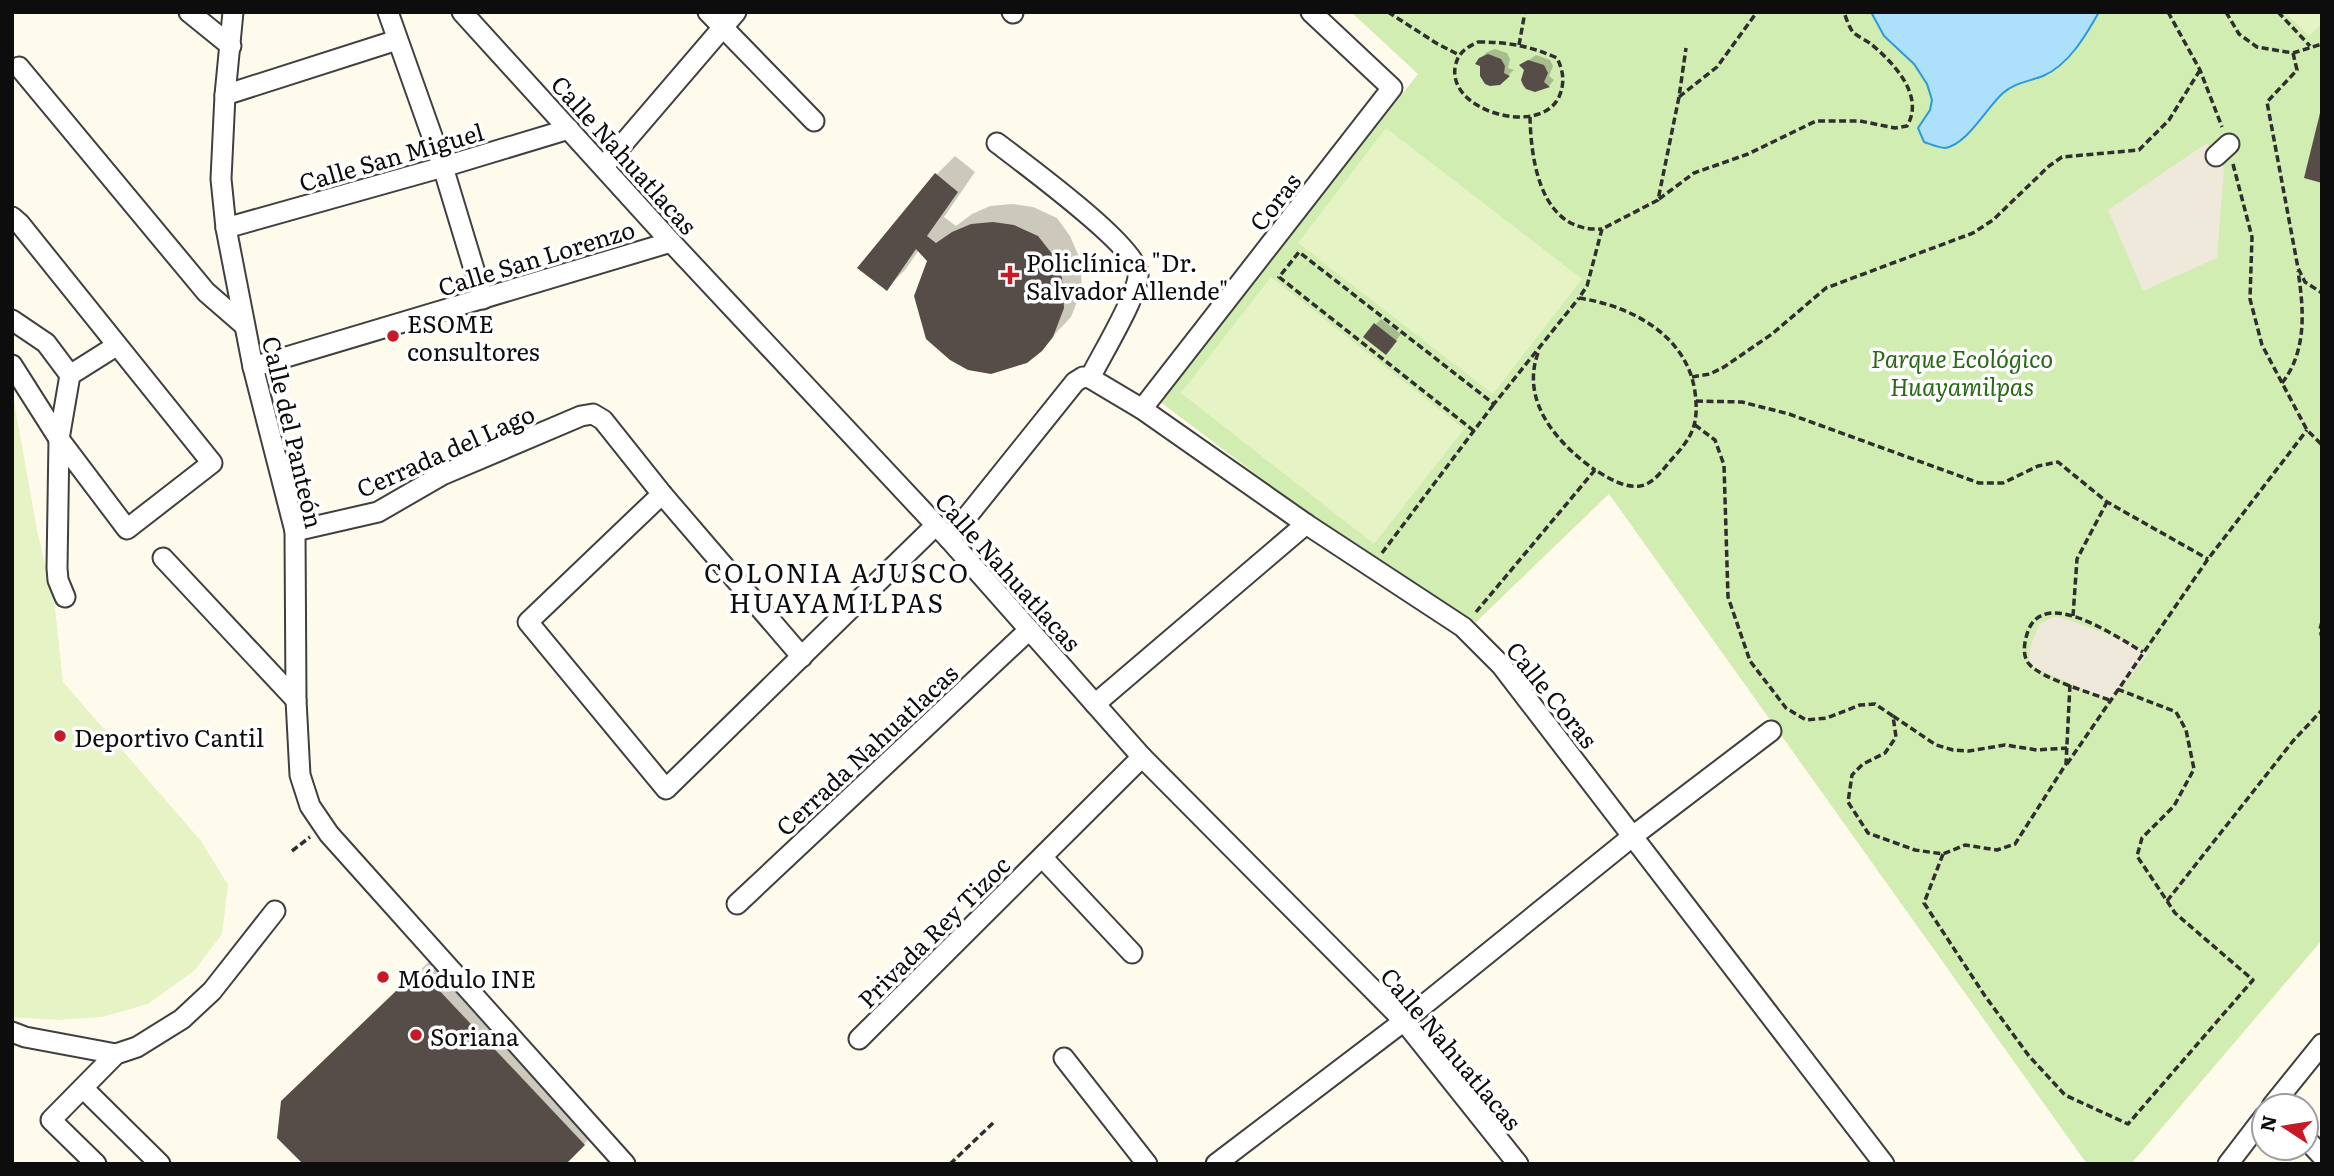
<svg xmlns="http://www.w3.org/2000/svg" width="2334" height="1176" font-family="Literata,serif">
<rect width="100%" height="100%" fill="#fffbec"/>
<path fill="#d2edb2" d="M1351,12H2322V940L2131,1164H2087L1609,494L1476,622L1324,526L1159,401L1418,74Z"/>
<g fill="#e5f3c5">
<path d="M2285,12H2322V24L2309,36Z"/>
<path d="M1386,128L1582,279L1493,394L1298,243Z"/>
<path d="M1271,277L1464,429L1374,544L1181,393Z"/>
<path d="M12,390L37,530L55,608L63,682L201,841L228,885L222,934L195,970L148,1004L102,1017L58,1020L12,1017Z"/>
</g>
<g fill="#efe9db">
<path d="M2207,143L2224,168L2217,258L2143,291L2108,210Z"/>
<path d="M2054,617L2063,618L2115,637L2135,645L2148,654L2119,691L2108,700L2029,665L2030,648L2039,624Z"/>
</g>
<path fill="#ace0fb" stroke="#2d99d8" stroke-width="2" d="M1871,12H2099C2086,35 2069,65 2043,76C2030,81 2014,83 2003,93C1987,107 1967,145 1945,148C1939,148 1930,144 1924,142L1918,128L1930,110L1932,100L1927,84L1914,64L1884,36Z"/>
<g fill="#0003">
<path d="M1495,49L1507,53L1510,59L1508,68L1514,70L1500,83L1480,59L1487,52Z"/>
<path d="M1536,55L1550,60L1553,66L1549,76L1554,80L1549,86L1535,90L1526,69L1522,65Z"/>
<path d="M955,156L975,172L944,217L956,226L972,214L990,206L1012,204L1033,207L1057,218L1070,236L1080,259L1082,289L1071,317L1041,349L929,261L919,250L905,270L887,288L860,267L937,174Z"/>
<path d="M1381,319L1401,334L1391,347L1376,324Z"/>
<path d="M433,958L596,1132L564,1164L296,1088Z"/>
</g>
<g fill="#564d48">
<path d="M1488,54L1501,59L1505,66L1504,73L1510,76L1500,85L1490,86L1485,84L1480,76V66L1475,64L1479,58Z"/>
<path d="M1528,60L1544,65L1548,73L1544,82L1550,87L1535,92L1526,89L1523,85L1521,80L1524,70L1519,65Z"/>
<path d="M2321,109H2322V183L2304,178Z"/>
<path d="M935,173L958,192L927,236L936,243L952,232L971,224L993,222L1014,225L1038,236L1053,255L1062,278L1064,308L1053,337L1042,351L1027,363L991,374L968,370L950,360L926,339L914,296L927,261L916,249L887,291L857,268Z"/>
<path d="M1374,323L1397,341L1386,355L1363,337Z"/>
<path d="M419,969L585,1145L566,1164H303L277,1138L281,1101Z"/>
</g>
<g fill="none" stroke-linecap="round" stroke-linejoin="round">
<defs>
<g id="minor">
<path d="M189,12L231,46"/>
<path d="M233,12L225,95L221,179L226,228L253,367L295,531L296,700L300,775L310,806L329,834L625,1164"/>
<path d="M388,12L443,167L483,299"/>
<path d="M462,12L671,242L949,539L1142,757L1404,1021L1518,1164"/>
<path d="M708,12L814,121"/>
<path d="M1012,12L1013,13"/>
<path d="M19,67L206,292L244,325"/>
<path d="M225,95L397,40"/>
<path d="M997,143C1023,163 1134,244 1138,272C1141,291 1100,357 1090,378"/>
<path d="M2216,156L2229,144"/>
<path d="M604,166L736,12"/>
<path d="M12,217L20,224L212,463L127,529L59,439L12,365"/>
<path d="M226,228L443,167L569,129"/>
<path d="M12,320L46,343L70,375"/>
<path d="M253,367L671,242"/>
<path d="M1142,409L1392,88L1311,12"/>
<path d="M662,494L528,622L666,789L936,525"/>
<path d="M295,531L378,512L442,475L581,416L593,414L603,420L662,494L802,657"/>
<path d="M949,539L1075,382L1083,377L1090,378L1142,409L1306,524L1463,627L1501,665L1884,1164"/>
<path d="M163,558L296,700"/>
<path d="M65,597L58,580L57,568L59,439L70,375L116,346"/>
<path d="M1095,704L1306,524"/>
<path d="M1042,857L1132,953"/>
<path d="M737,904L1029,630"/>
<path d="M12,1032L25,1037L116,1054"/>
<path d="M859,1039L1142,757"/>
<path d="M1064,1058L1147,1164"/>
<path d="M83,1088L160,1164"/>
<path d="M2272,1106L2322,1044"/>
<path d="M2306,1139L2322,1156"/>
<path d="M96,1164L51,1120L116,1054L137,1047L182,1019L212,991L275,911"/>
<path d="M1216,1164L1404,1021L1633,836L1771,731"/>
<path d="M2228,1164L2264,1117"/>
</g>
</defs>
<use href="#minor" stroke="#404040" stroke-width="23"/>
<g stroke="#2f2f2f" stroke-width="3.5" stroke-dasharray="7 3.5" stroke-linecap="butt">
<path d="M1388,12L1436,43L1459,55"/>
<path d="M2168,12L2200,70L2222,127"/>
<path d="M2226,12L2239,34L2257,47L2293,53L2322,44"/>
<path d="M2278,12L2310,46"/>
<path d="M1478,42C1507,42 1531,46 1557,58C1564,72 1565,85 1558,99C1537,136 1449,111 1455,68C1457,54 1465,48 1478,42Z"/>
<path d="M1519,45L1525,12"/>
<path d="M2293,53L2297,70L2267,102L2298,268L2305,282L2322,293"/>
<path d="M1679,97L1717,67L1757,12"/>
<path d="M1530,117C1531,162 1541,233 1602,229"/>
<path d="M2233,164L2252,237L2250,299L2262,345L2307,430L2322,445"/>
<path d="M1659,199L1694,173L1748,154L1816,121H1860L1895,128L1907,126C1925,96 1894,63 1871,44C1866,40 1858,37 1853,32C1849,27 1846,18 1844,12"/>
<path d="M1538,353C1520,402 1558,444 1595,470"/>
<path d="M1692,377L1710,374L1724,367L1772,334L1826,288L1973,233L1993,220L2049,166L2062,157L2139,150L2169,120L2200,70"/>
<path d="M2282,383C2307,351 2304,310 2298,271"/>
<path d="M1696,401L1742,402L1789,414L1979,483H2003L2038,466L2058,462L2107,502L2208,559"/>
<path d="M1695,425L1715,440L1724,465L1728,597L1750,661L1786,708L1806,720L1827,718L1860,705L1875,704L1893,716L1896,737L1885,753L1863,764L1852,775L1848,802L1868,833L1915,850L1943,854L1965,845L1997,850L2015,844L2066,764L2070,684"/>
<path d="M1474,431L1279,277L1299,252L1494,404L1579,298"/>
<path d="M1382,553L1494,404"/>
<path d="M1476,612L1595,470C1609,478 1623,488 1640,486C1654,484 1663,469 1672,459C1693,436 1699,424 1695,392C1687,335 1631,306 1579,298L1587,286L1602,229L1658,200L1679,97L1686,48"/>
<path d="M2073,616L2077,559L2107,502"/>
<path d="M2322,622L2320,629L2322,638"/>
<path d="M2109,700C2091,693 2041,678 2030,665C2022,657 2024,644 2027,634C2042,584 2116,637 2143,652"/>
<path d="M1893,716L1936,745L1953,750L1969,751L2005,745L2037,750L2067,748"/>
<path d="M2067,764L2208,559L2307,430"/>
<path d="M292,851L310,837"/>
<path d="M1943,854L1924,903L1985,996L2029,1056L2065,1095L2128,1124L2253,980L2175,913L2137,856L2142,838L2174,806L2194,769L2186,730L2176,712L2117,689"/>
<path d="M2167,901L2293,741L2322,710"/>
<path d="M950,1164L994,1122"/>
</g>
<use href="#minor" stroke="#fff" stroke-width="19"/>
</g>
<g fill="#c81927" stroke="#fff" stroke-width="2.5">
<path d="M1006.5 264.5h7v7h7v7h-7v7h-7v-7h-7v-7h7z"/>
<circle cx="393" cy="336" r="7"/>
<circle cx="60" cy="736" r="7"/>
<circle cx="383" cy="977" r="7"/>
<circle cx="416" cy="1035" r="7"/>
</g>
<g text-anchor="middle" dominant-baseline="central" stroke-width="7" stroke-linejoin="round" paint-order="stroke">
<g font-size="24" fill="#0d0d0d" stroke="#fff">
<text transform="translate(625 154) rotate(48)">Calle Nahuatlacas</text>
<text transform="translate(391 156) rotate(-16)">Calle San Miguel</text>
<text transform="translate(1274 201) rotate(-52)">Coras</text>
<text transform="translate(536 257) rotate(-17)">Calle San Lorenzo</text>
<text transform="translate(294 432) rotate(77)">Calle del Panteón</text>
<text transform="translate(445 450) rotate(-24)">Cerrada del Lago</text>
<text transform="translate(1009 571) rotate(48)">Calle Nahuatlacas</text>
<text transform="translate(1553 694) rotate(51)">Calle Coras</text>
<text transform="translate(866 749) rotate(-43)">Cerrada Nahuatlacas</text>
<text transform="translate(933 931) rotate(-45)">Privada Rey Tizoc</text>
<text transform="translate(1452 1048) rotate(50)">Calle Nahuatlacas</text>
</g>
<g font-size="24" fill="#0d0d0d" stroke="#fff" text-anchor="start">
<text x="1026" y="261">Policlínica "Dr.<tspan x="1026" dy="28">Salvador Allende"</tspan></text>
<text x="407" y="322">ESOME<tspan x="407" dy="28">consultores</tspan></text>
<text x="74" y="736">Deportivo Cantil</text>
<text x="397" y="977">Módulo INE</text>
<text x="430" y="1035">Soriana</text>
</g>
<g font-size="24" font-style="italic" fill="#2b6918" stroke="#fff">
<text x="1962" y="357">Parque Ecológico<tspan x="1962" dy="28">Huayamilpas</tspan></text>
</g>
<g font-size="26" letter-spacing="2" fill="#0d0d0d" stroke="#fff">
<text x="837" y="571">COLONIA AJUSCO<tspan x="837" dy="30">HUAYAMILPAS</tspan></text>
</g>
</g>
<rect width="2334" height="1176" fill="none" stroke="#0d0d0d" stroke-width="28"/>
<g transform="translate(2285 1127) rotate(282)"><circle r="33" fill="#ffffff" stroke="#9e9e9e" stroke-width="2"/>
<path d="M0-5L12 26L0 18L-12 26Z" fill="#c81927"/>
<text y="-10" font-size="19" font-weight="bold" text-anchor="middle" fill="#0d0d0d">N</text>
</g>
</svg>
